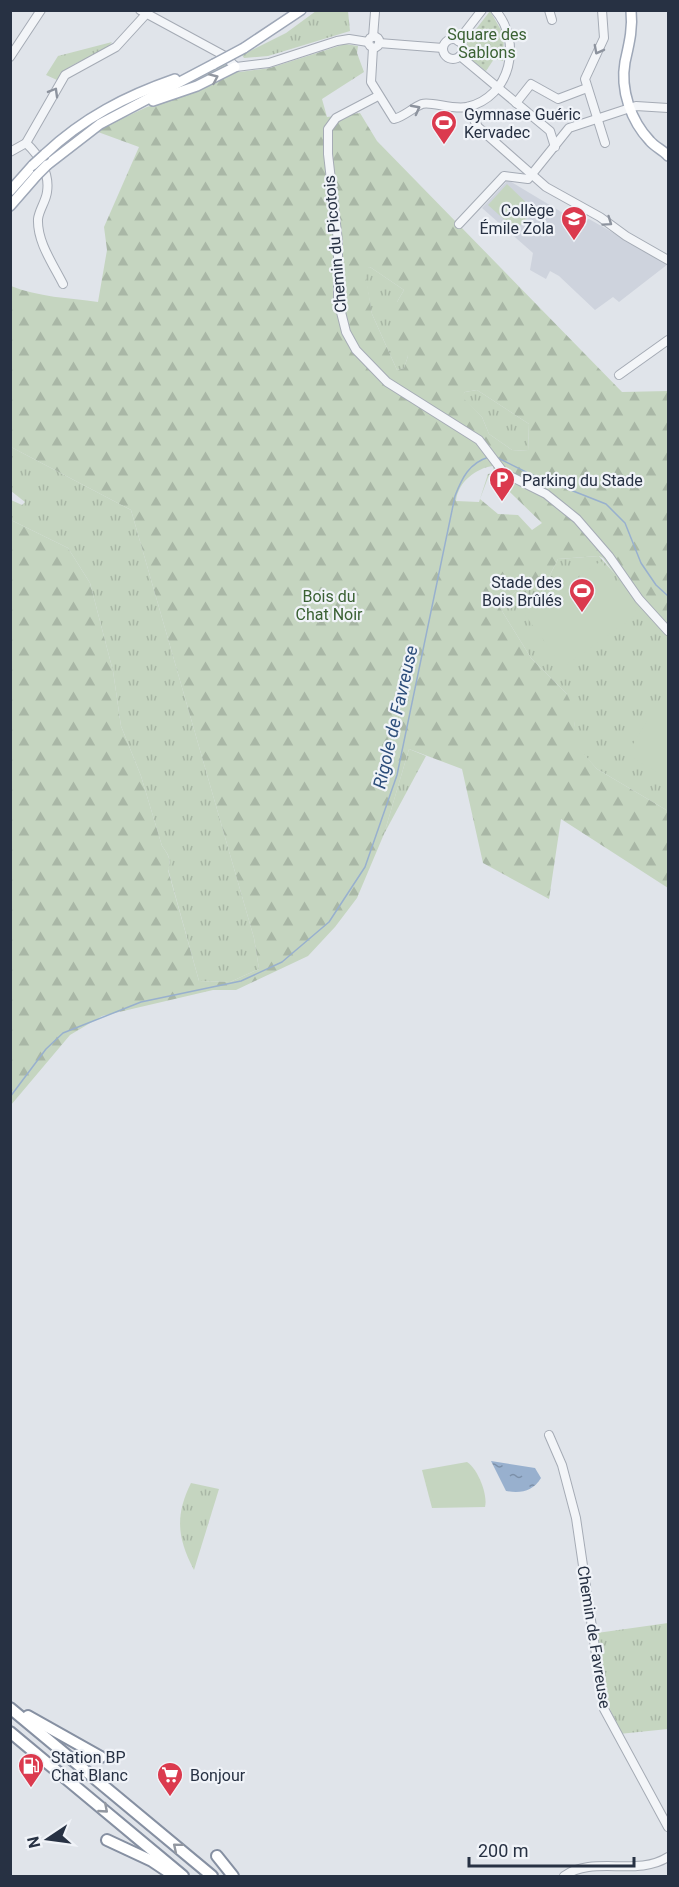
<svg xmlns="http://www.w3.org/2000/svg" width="679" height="1887" font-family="Roboto,sans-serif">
<defs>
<pattern id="grass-tufts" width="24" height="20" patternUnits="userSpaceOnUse" patternTransform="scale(1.5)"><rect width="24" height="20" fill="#c5d5c0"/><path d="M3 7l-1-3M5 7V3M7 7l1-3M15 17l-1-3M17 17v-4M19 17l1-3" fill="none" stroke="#a9b7a6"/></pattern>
<pattern id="forest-firs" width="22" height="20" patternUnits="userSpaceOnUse" patternTransform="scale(1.5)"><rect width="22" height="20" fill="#c5d5c0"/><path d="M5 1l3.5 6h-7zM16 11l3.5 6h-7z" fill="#a9b7a6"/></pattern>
<pattern id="park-dots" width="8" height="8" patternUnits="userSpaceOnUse" patternTransform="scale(1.5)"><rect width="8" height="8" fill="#c5d5c0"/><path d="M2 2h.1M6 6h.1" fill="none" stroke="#a9b7a6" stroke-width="1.8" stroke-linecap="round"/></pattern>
<pattern id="water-ripples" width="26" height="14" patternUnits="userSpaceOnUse" patternTransform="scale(1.5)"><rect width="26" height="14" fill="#98b0ce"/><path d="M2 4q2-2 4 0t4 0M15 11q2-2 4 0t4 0" fill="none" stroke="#7c90a9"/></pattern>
</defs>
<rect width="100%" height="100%" fill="#e0e4ea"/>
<path fill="#ced3dd" d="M508,180L578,222L589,219L668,264L619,302L613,297L595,310L559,276L550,271L546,279L530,270L533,253L482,208Z"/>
<g fill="url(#grass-tufts)">
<path d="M316,11H348L350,31L268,56L244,58L242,55L286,33Z"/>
<path d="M112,42C99,59 69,59 57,80L46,75L58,56Z"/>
<path d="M370,267L404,290L397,302L408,356L404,368L397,370L372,314L364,269Z"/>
<path d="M477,390L529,424L528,451L512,450L489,434L482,417L461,397L465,392Z"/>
<path d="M11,447L131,510L254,938L259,969L230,982L199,981L168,869C172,860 168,854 162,846L141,776L121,726L113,671L90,583L68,548L11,520V500L22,505L25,502L11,491Z"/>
<path d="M599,556L668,635V811L597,769L575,745V725L567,694L531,658L499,606L523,585L547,581L558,559Z"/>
<path d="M409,749L426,756L384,834Z"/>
<path d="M191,1483L219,1489L194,1570C177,1538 175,1515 191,1483Z"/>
<path d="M668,1623V1729L619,1734L606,1698L597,1633Z"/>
</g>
<path fill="url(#forest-firs)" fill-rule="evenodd" d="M345,44L358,46L357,53L364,72L322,99L327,117L360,113L377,141L622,392L668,391V635L658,623L645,616L603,558L599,556L558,559L547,581L523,585L499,606L531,658L567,694L574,710L576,745L597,769L668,811V888L561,819L549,899L483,863L462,769L409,749L384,834L357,898L335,927L308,956L236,990H213L102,1016L70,1035L11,1105V520L68,548L90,583L113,671L121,726L141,776L162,846C168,854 172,860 168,870L199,981L230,982L259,969L254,938L131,510L11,447V286C38,297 69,298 98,302L107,250L104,227L139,147L98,132L104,127L147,107L186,94L200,77L226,63L240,72L270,68ZM370,267L404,290L397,302L392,335L408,356L404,368L397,370L372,314L365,270ZM477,390L529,424L528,451L512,450L489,434L482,417L462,397L465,392ZM493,466L494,473L488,474L479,502L456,501C458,482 476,468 493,466ZM491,474L542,523L532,530L518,515L498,514L480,499L489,475Z"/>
<path fill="url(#park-dots)" d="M490,11L504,35L503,61L494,59L486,71L468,58L467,41Z"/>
<g fill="#c5d5c0">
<path d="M507,184L534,210L516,230L488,205Z"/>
<path d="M601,561L638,614L563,667L525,615Z"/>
<path d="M668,686V779L627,754Z"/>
<path d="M467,1462C478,1469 488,1495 485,1507L432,1508L422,1470Z"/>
</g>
<path fill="url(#water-ripples)" d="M491,1461L535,1468L541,1478C533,1491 521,1494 506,1491Z"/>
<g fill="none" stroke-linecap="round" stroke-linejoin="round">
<g stroke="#98b0ce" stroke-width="1.5">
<path d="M496,457L530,474L606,504L625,523L641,563L656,585L668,596"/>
<path d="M10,1097L46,1049L63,1033L141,1002L241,981L282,962L329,922L365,867L397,775L455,496C462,478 469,463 489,457"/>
</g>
<defs>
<g id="minor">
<path d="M140,10L223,55L236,67L269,63L337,41L349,39L368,42"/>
<path d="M549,10L552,20"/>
<path d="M602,10L604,38L585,79L605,143"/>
<circle cx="374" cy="42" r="5.5"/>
<path d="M373,37L375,12"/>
<circle cx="453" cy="49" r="10"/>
<path d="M458,41L482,10"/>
<path d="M379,43L443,48"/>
<path d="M373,48L371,82L394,119C405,116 412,108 422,104C431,101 452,110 467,107C511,97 523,42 495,10"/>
<path d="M460,56L550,131L555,147"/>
<path d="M10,57L41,10"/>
<path d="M378,96L336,118L328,129V154L338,241V300L346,332L356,350L387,382L479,440L504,473L546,494L577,519L609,556L639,599L668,631"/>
<path d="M516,103L531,84L558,99L587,88"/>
<path d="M467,107L478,127L546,187L600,217L626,236L668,260"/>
<path d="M26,143C39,155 50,173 47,192C46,201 39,210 38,219C37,242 53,264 63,284"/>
<path d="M10,152L26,143L65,75L116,47L148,12"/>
<path d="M459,224L504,176L528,179L569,128L636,106L668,108"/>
<path d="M619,375L668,340"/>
<path d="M549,1435L562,1465L576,1518L604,1709L668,1827"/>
<path d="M564,1876C593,1855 637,1877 668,1857"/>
</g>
<g id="major">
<path d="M631,10C633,29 629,44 625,62C620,90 631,121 650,141C655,147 663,150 668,156"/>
<path d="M244,48L301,10"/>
<path d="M153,101L197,86L235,67"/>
<path d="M45,154C83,118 126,96 175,79"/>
<path d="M47,165L100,124L214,64"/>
<path d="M10,191L33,165"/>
<path d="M10,206L37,175"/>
</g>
<g id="highway">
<path d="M10,1708L212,1876"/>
<path d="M28,1716L101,1757"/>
<path d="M10,1732L183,1876"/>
<path d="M107,1840L152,1861L170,1873"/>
<path d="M217,1856L233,1876"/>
</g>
</defs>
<use href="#minor" stroke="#a5abb5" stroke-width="10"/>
<use href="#major" stroke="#9ea7b7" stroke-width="12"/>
<use href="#highway" stroke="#8690a2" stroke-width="14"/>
<use href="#minor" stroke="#f3f5f8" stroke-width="8"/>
<use href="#major" stroke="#fff" stroke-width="9"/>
<use href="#highway" stroke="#fff" stroke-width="10"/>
<defs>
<g id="major-bridge">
<path d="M214,64L244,48"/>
<path d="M33,165L45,154"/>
<path d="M37,175L47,165"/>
</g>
</defs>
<use href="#major-bridge" stroke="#9ea7b7" stroke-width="12" stroke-linecap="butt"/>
<use href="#major-bridge" stroke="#fff" stroke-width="9"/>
</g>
<defs><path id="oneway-chevron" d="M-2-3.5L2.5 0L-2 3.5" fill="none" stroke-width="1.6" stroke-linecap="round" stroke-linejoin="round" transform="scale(1.5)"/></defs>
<g stroke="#8d939e">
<use href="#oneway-chevron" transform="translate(598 50) rotate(118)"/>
<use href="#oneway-chevron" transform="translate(54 92) rotate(-60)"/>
<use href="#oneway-chevron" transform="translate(416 109) rotate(-28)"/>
<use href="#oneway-chevron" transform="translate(608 222) rotate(35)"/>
</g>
<g stroke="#9398a1">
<use href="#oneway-chevron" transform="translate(214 78) rotate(-24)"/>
<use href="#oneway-chevron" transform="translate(104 1809) rotate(41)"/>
<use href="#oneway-chevron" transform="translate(177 1847) rotate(-140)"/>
</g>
<defs>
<symbol id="stadium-pin" viewBox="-11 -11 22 30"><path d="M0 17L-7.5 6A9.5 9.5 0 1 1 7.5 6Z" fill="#db3a4e" stroke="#f0f3f8"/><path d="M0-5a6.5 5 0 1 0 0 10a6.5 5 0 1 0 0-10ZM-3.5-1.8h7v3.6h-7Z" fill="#fff"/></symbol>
<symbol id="school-pin" viewBox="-11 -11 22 30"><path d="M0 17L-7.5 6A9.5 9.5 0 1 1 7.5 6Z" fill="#db3a4e" stroke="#f0f3f8"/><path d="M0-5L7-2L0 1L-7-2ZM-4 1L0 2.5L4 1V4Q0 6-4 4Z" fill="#fff"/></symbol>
<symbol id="parking-pin" viewBox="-11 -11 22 30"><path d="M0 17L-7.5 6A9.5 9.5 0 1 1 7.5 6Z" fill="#db3a4e" stroke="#f0f3f8"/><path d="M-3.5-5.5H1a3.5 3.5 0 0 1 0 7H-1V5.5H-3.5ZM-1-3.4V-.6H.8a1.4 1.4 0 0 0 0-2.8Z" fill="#fff"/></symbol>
<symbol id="fuel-pin" viewBox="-11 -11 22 30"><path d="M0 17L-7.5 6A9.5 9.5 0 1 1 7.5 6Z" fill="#db3a4e" stroke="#f0f3f8"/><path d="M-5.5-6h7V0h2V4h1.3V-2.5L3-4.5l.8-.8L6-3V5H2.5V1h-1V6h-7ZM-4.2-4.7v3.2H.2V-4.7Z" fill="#fff"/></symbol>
<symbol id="supermarket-pin" viewBox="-11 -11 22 30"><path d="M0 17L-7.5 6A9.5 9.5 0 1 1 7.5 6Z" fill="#db3a4e" stroke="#f0f3f8"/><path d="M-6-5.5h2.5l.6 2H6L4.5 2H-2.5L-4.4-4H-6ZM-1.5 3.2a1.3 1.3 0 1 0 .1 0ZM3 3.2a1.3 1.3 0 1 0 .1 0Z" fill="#fff"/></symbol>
</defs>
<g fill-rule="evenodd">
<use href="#stadium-pin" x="429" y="108" width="30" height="40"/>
<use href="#school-pin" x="559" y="204" width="30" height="40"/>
<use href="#parking-pin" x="487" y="465" width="30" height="40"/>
<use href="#stadium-pin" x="567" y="576" width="30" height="40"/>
<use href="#fuel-pin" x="16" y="1751" width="30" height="40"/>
<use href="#supermarket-pin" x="155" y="1760" width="30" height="40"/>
</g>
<g text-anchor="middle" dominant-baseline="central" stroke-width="4.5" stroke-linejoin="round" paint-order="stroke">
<g font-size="16" fill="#3a6133" stroke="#f0f3f8">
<text x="487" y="34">Square des<tspan x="487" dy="18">Sablons</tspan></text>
<text x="329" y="596">Bois du<tspan x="329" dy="18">Chat Noir</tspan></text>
</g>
<g font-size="16" fill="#273143" stroke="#f0f3f8" text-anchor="start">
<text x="464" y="114">Gymnase Guéric<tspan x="464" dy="18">Kervadec</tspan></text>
<text x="554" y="210" text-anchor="end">Collège<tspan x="554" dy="18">Émile Zola</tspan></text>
<text x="522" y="480">Parking du Stade</text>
<text x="562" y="582" text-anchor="end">Stade des<tspan x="562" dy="18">Bois Brûlés</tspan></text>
<text x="51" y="1757">Station BP<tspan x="51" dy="18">Chat Blanc</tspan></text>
<text x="190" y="1775">Bonjour</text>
</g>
<g font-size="16" fill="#273143" stroke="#f0f3f8">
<text transform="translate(335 244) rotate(-95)">Chemin du Picotois</text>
<text transform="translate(594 1637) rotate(81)">Chemin de Favreuse</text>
</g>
<g font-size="18" font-style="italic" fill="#2d4e7b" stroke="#f0f3f8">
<text transform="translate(395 717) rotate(-77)">Rigole de Favreuse</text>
</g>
</g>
<rect width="679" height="1887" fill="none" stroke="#273143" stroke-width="24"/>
<g transform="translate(48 1839) rotate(257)" stroke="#f0f3f8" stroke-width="4.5" paint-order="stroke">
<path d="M0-4.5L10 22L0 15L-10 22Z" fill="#273143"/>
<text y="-9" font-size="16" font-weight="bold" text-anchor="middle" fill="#273143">N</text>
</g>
<path d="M469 1857v9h165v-9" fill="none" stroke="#273143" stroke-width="3"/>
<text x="478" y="1857" font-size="18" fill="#273143" stroke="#f0f3f8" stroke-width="4.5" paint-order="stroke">200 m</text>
</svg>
